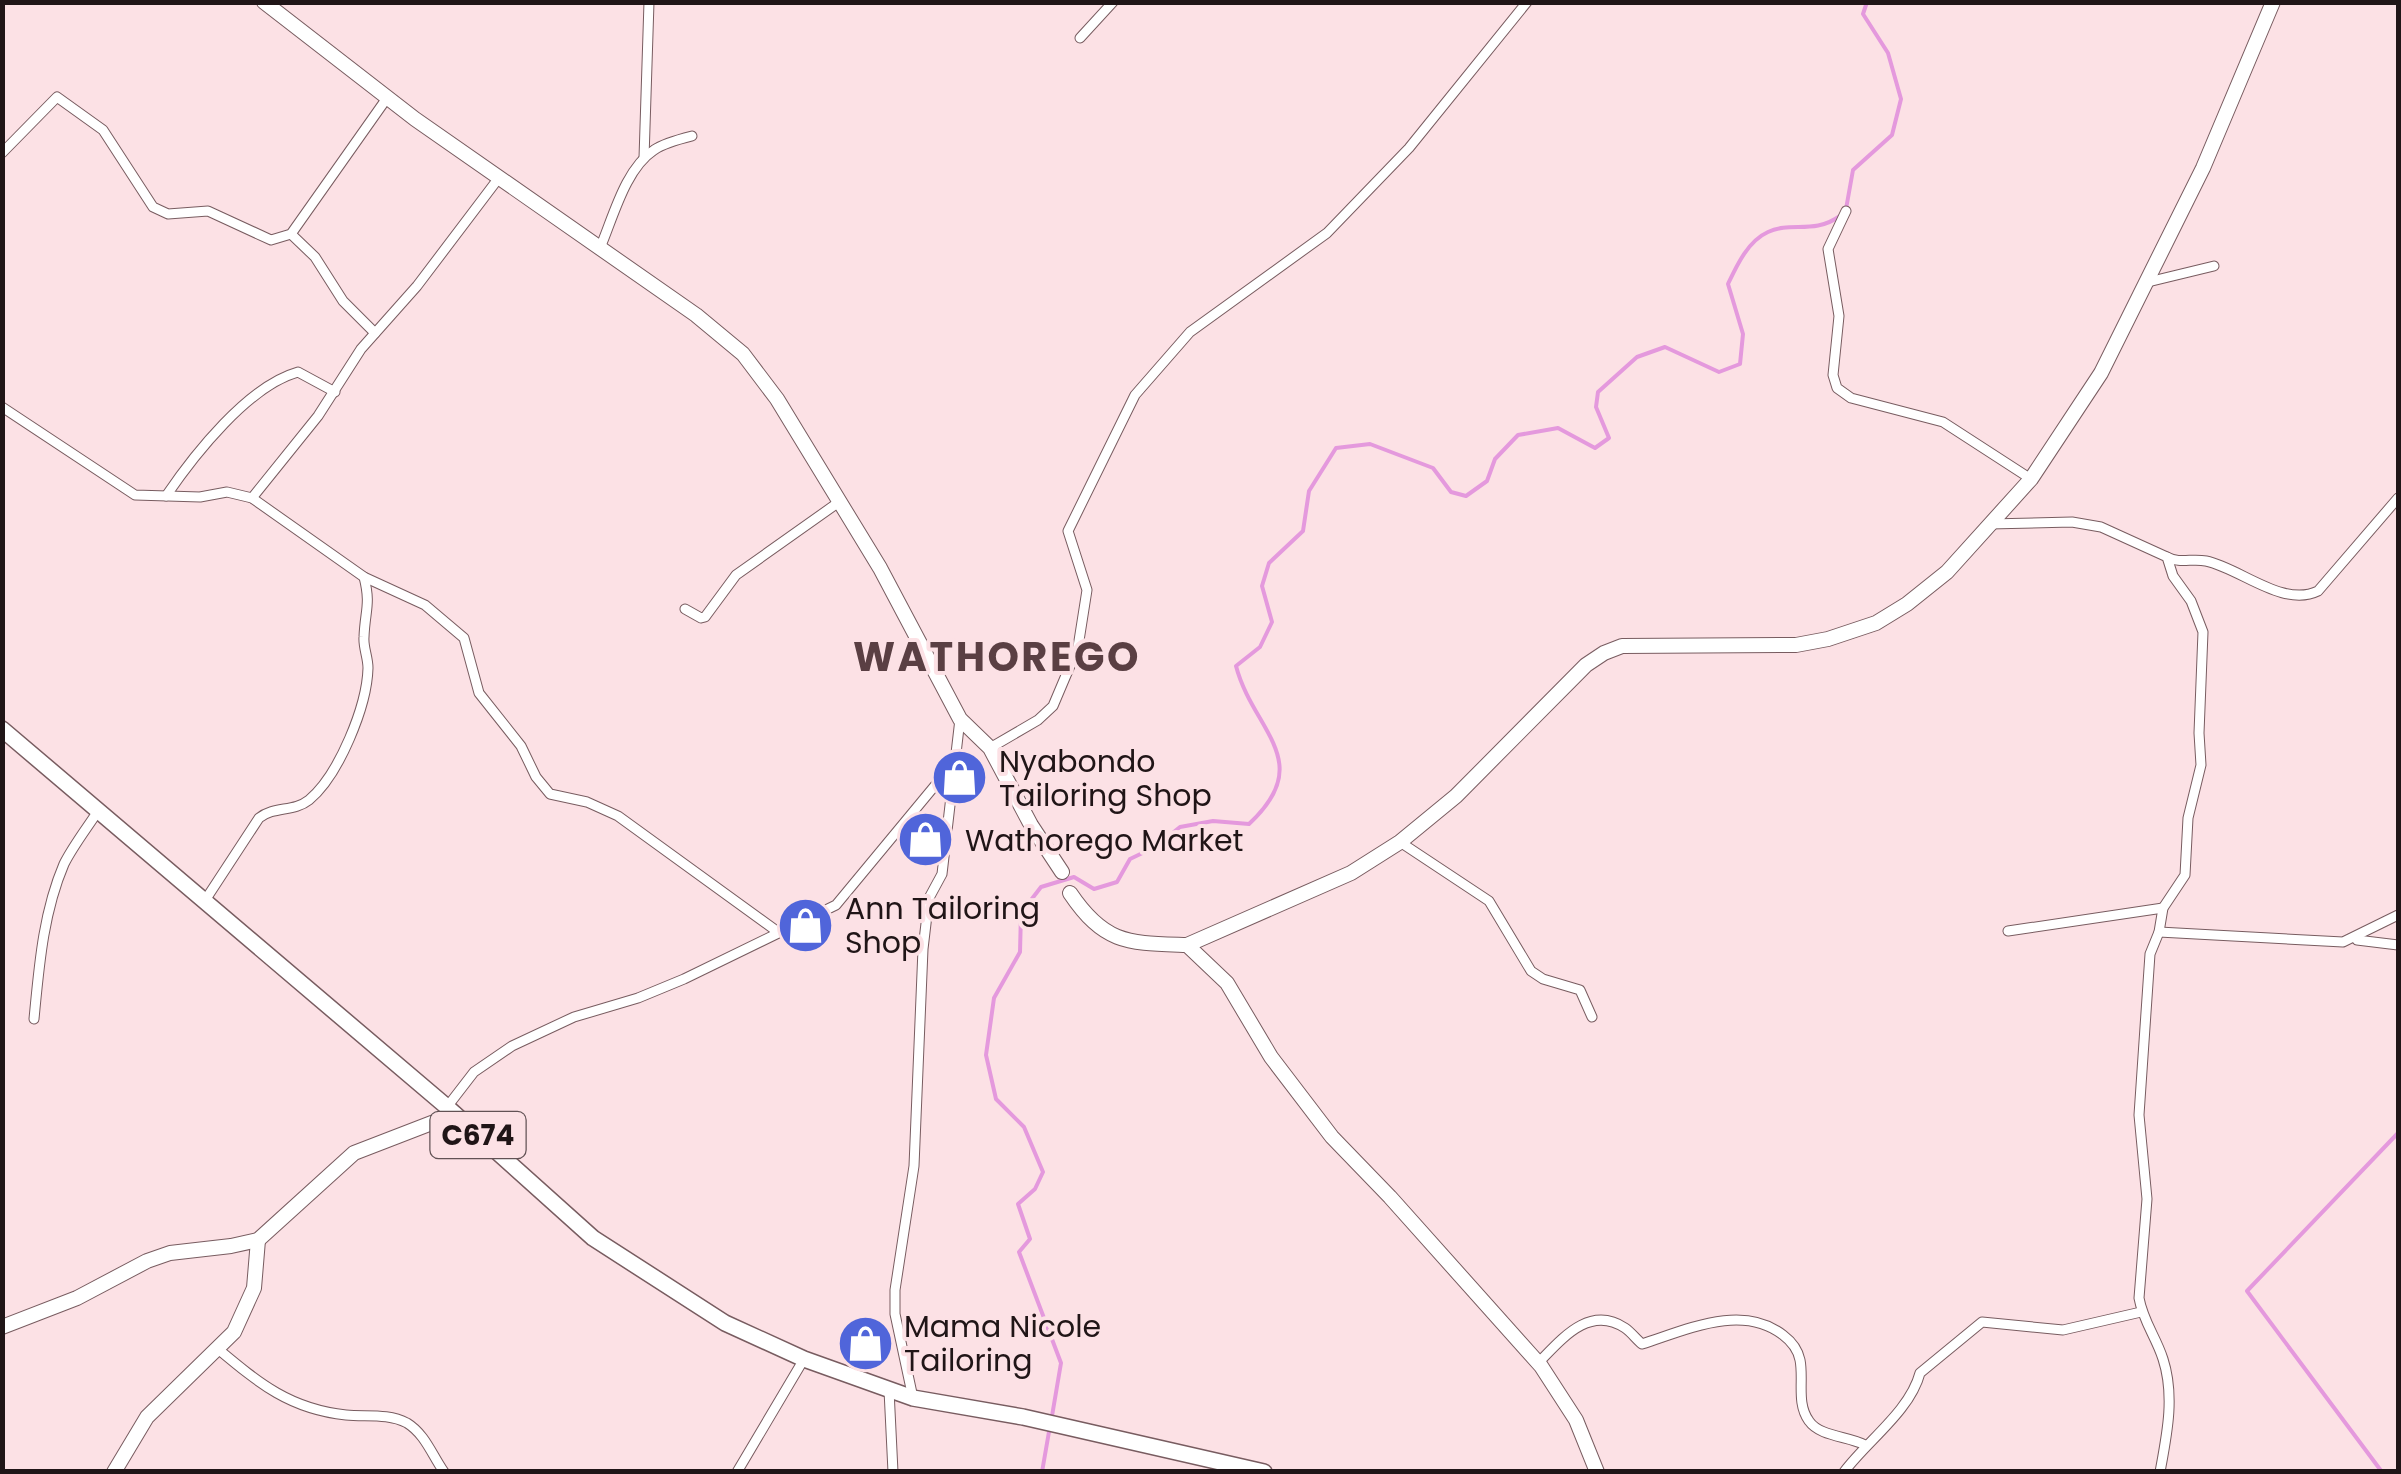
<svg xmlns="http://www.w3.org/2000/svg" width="2401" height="1474" font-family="Poppins,sans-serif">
<rect width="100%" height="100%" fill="#fce1e5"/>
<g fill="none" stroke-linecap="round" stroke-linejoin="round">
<g stroke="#e499dd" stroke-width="4">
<path d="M1846,209L1853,170L1892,135L1901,99L1888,53L1863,14L1867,2"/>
<path d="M1052,1416L1061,1363L1019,1252L1030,1239L1018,1204L1035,1189L1043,1172L1024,1127L996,1099L986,1055L994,998L1020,952L1021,913L1041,887L1074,877L1094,889L1117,882L1130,859L1155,847L1180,827L1213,821L1249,824C1317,761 1253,731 1236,666L1260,647L1272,622L1262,586L1269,563L1303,531L1309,491L1336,448L1370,444L1433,468L1451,492L1466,496L1487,481L1495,459L1518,435L1558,428L1595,448L1609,438L1596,407L1598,392L1637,357L1665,347L1719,372L1740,364L1743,334L1728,284C1737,265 1748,241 1768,232C1792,221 1813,235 1840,216"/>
<path d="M1042,1472L1050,1426"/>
<path d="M2382,1472L2247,1291L2398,1133"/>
</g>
<defs>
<g id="street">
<path d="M1080,38L1113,2"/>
<path d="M2,153L57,97L103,130L153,207L168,214L208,211L271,240L291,234L387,98"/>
<path d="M644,158L649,2"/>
<path d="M1846,211L1828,249L1839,316L1833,375L1837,388L1851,398L1943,422L2031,479"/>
<path d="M291,234L315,257L343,301L375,333"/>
<path d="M600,248C613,218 625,169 654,150C664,143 680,139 692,136"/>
<path d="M2148,282L2214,266"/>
<path d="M2,407L135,495L200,497L227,492L252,498L364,577L425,605L464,638L479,693L521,746L536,777L550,794L587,802L618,816L778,932"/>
<path d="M166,496C194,455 248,386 298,372L335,392"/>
<path d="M252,498L318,416L361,349L417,286L498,179"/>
<path d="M1989,524L2072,522L2101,527L2167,557L2173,576L2191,601L2203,632L2199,733L2201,765L2188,818L2185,875L2163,908L2159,932L2150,954L2139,1115L2147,1199L2139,1298C2143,1321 2156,1337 2163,1359C2175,1396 2167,1434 2160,1472"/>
<path d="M2167,557C2180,564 2192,558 2206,561C2240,568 2283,608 2318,591L2398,498"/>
<path d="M685,609L701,618L705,617L736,575L839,502"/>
<path d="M990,748L1038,720L1053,706L1078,647L1087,590L1068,531L1135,395L1190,332L1327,233L1409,148L1527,2"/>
<path d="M1400,842L1489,901L1531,971L1543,979L1580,990L1592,1017"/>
<path d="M204,902L259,818C274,806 294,812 309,800C339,775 367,706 368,668C368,657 363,647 364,637C365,610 371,605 364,577"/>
<path d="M2008,931L2163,908"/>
<path d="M2159,932L2343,942L2398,915"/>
<path d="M2357,940L2398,945"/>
<path d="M34,1019C39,967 43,913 64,864C73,846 87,828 98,811"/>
<path d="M447,1107L474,1072L512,1046L574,1017L638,998L684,979L836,905L952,765"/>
<path d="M218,1349C260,1384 290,1409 346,1415C366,1417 388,1413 407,1423C425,1434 432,1455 444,1472"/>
<path d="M1538,1363C1561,1340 1589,1304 1625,1328C1631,1332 1636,1339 1642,1344C1686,1330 1742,1303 1783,1335C1791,1341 1798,1350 1800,1360C1804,1380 1796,1403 1809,1421C1820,1437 1849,1436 1865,1445"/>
<path d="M889,1390L893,1472"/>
<path d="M913,1398L895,1314V1290L914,1166L923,949L929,898L942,874L960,719"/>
<path d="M737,1472L804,1359"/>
<path d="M1844,1472C1867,1441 1910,1411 1920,1373L1982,1322L2063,1330L2141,1312"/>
</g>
<g id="secondary">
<path d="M264,2L415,119L696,315L743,354L777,399L880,568L960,719L990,748L1031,825L1062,872"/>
<path d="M1070,893C1105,945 1129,943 1187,945L1227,983L1271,1057L1332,1137L1390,1197L1541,1366L1576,1420L1597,1472"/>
<path d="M1187,945L1351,873L1400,842L1456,796L1586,665L1604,653L1622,646L1796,645L1828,639L1876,623L1907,604L1947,572L2031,479L2101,373L2203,168L2273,2"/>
<path d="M2,1327L77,1298L147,1261L170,1253L231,1246L258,1240L354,1153L455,1114"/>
<path d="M114,1472L147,1417L234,1332L254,1288L258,1240"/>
</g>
<path id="primary" d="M2,729L447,1107L593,1238L725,1323L804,1359L913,1398L1023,1417L1264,1472"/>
</defs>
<use href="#street" stroke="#785c60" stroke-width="11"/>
<use href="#secondary" stroke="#785c60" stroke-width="16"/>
<use href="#primary" stroke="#785c60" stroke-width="18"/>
<use href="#street" stroke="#fff" stroke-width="9"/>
<use href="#secondary" stroke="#fff" stroke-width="14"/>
<use href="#primary" stroke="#fff" stroke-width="15"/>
</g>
<defs>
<symbol id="shop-disc" viewBox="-11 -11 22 22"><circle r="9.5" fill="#5065da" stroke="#fce1e5"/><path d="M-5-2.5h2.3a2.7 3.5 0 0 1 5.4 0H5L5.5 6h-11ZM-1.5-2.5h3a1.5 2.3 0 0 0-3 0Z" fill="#fff"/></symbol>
</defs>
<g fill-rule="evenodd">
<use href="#shop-disc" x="928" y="746" width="63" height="63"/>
<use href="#shop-disc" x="894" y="808" width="63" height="63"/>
<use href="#shop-disc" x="774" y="894" width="63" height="63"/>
<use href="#shop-disc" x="834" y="1312" width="63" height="63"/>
</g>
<g text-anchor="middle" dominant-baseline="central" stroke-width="8" stroke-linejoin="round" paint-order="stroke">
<rect fill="#fce1e5" stroke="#625255" stroke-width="2.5" x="430.5" y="1112" width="95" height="46" rx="8"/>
<g font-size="28" font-weight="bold" fill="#201517">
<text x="478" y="1135">C674</text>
</g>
<g font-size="30" fill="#201517" stroke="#fce1e5" text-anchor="start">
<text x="999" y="761">Nyabondo<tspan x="999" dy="34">Tailoring Shop</tspan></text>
<text x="965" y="840">Wathorego Market</text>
<text x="845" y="908">Ann Tailoring<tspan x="845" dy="34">Shop</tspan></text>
<text x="904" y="1326">Mama Nicole<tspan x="904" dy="34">Tailoring</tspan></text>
</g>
<g font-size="40" font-weight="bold" letter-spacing="2.5" fill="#5a3f43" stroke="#fce1e5">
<text x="997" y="657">WATHOREGO</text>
</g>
</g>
<rect width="2401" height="1474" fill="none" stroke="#201517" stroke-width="10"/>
</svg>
